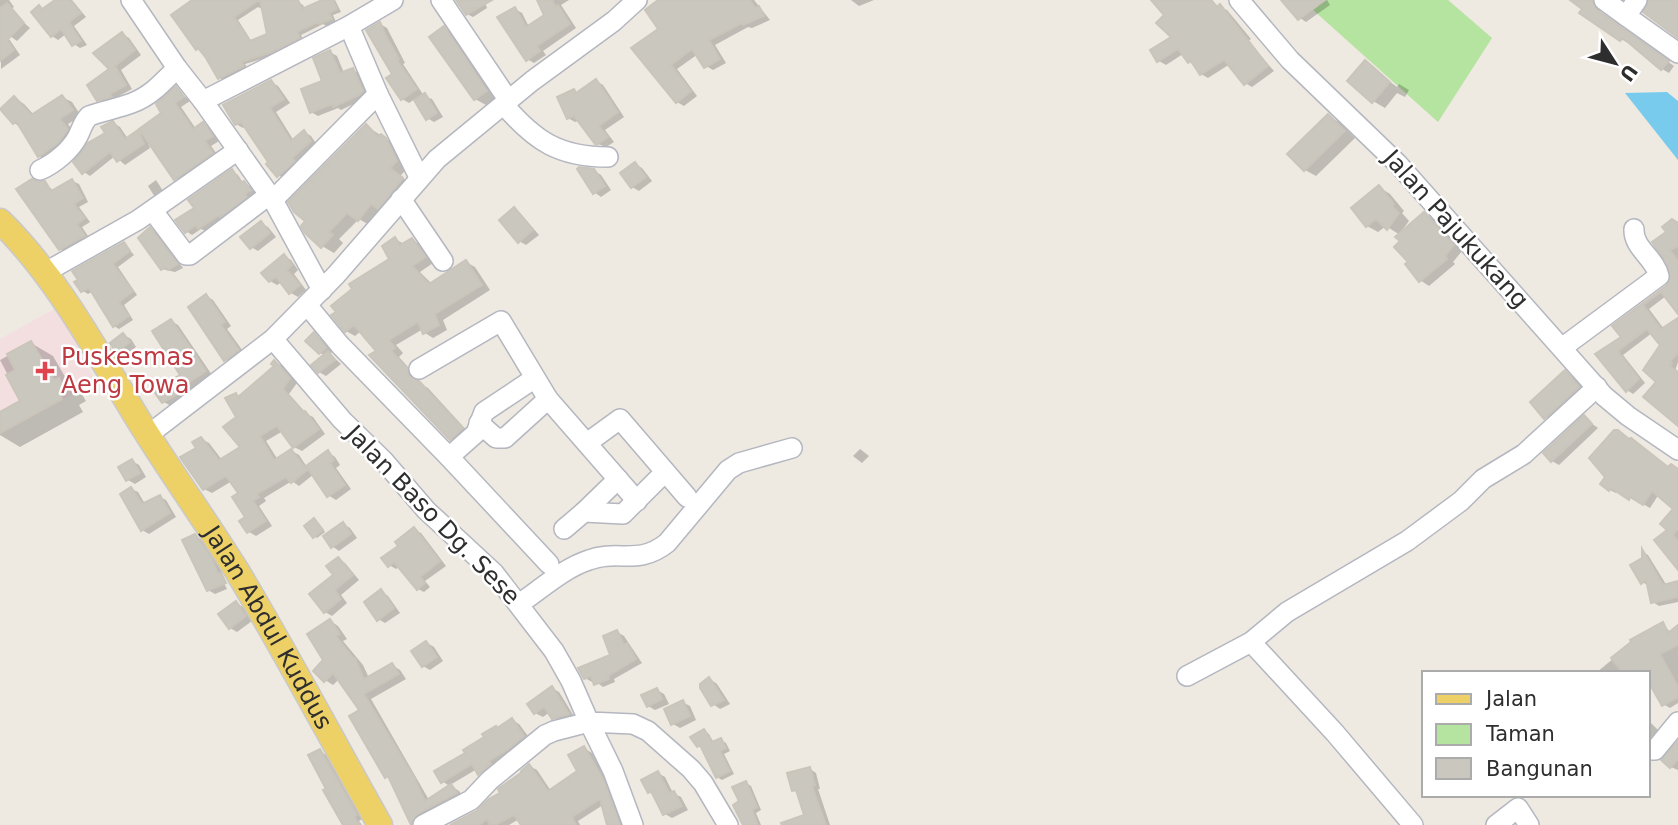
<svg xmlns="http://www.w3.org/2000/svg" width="1678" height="825" font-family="'DejaVu Sans',sans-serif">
<rect width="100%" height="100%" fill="#eee9e1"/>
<path fill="#f4dfe0" d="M58,307L95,382L0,434V339Z"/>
<path fill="#b5e3a0" d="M1302,0H1448L1492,38L1438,122Z"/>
<path fill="#78cbed" d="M1667,92L1678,101V160L1625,93Z"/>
<g fill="#0003" fill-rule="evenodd">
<path d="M0,0H9L14,7L0,16Z"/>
<path d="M58,0H72L86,17L74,26L87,45L80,48L74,44L66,34L58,40L52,36L40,7L44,10Z"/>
<path d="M195,0L298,2L303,5L305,10L326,0H335L341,12L333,15L336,22L326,26L323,24L301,35L304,41L278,54L245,64L248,69L225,81L220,78L202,52L197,49ZM258,7L264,10L269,35L252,42L238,20Z"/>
<path d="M458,0H484L487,8L473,17L467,14Z"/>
<path d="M541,0H569L561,5L576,28L543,51L546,55L534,63L527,59L515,9L522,13L529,27L547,16Z"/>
<path d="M671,0H754L770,20L752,28L748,27L715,45L726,63L713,70L706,66L698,54L677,69L697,96L684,106L677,102L660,29Z"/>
<path d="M851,0H874L859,6Z"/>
<path d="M1153,0H1212L1219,8L1227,10L1251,39L1248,41L1274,71L1252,87L1245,83L1230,64L1208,78L1201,74L1183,54L1166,65L1159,61L1152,51L1174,37L1166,15Z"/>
<path d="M1283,0H1327L1330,5L1306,22L1300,18Z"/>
<path d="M1573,0H1600L1599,10L1604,16L1674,66L1669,73L1662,69L1630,41L1628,43L1621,39Z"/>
<path d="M15,15L30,28L17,41L10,36Z"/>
<path d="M380,24L387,28L405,63L403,64L424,96L432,99L443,117L434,122L427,118L415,99L409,103L402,99Z"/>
<path d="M444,28L454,34L497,97L486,105L475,99Z"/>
<path d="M122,34L129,38L141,55L121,70L132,89L106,103L99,99L112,69Z"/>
<path d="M1,35L9,39L20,55L1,69Z"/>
<path d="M330,52L337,56L344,73L353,70L361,74L370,96L341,110L338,108L318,116L311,112L324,82Z"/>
<path d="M1365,63L1397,87L1399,84L1409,90L1405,97L1397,93L1385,108L1373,101Z"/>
<path d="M596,81L603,85L624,117L605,130L614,142L606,147L596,143L580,120L575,122L568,118L574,91L578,94Z"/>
<path d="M271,82L278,86L290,103L276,112L294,141L304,132L311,136L317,145L285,179L278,175L246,126L243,128L236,124Z"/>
<path d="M176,89L190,101L181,107L196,129L203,124L210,128L219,141L211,146L219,157L183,182L176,178L146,138L150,148L125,165L115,156L90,176L84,172L113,123L120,127L128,139L138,132L146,136L164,113Z"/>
<path d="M62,97L72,102L81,116L68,124L76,136L48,162L39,156L22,128L14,123L15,98L24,104L34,115Z"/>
<path d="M1328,116L1339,122L1355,138L1316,176L1305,170L1290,154Z"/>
<path d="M366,126L393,143L408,168L400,176L413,185L371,226L359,219L339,239L343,243L334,253L322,246Z"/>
<path d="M635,164L642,168L652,181L639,191L632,187Z"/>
<path d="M593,170L601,175L611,190L601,197L594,192Z"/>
<path d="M232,171L238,175L243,183L250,186L256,193L249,198L252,200L206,231L201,229L192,235L186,231L196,208Z"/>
<path d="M156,180L163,191L155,197L148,186Z"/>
<path d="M72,181L79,184L88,202L79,207L90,222L82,227L90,239L67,253L60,249L38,184L44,183L54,191Z"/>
<path d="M1379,187L1390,194L1404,211L1402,213L1409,221L1400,233L1425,214L1434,219L1462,251L1453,262L1455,264L1429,286L1420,280L1400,235L1386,226L1378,232L1367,226Z"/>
<path d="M514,209L521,214L539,235L526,245L519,241Z"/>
<path d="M261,223L268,227L276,237L258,251L251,247Z"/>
<path d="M1678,224V311L1666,296L1649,309L1664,329L1678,320V362L1675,371L1678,373V424L1658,382L1662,345L1652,333L1623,355L1645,383L1633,394L1627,390L1598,355L1624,337L1615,326L1668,287L1672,281L1669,263L1654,243Z"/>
<path d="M150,229L156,232L183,268L175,272L162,269Z"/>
<path d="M395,239L404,244L412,240L421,245L433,263L420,272L432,284L466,262L475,267L490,290L443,320L447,330L433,338L425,333L423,329L396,345L403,353L399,357L415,375L418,383L428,388L470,434L460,444L451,439L361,331L355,336L346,331L392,259Z"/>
<path d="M124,244L134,255L118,267L137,295L124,305L133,320L119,329L114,326L93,291L88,294L83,291Z"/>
<path d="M284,256L291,260L298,270L294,274L306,290L298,297L291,293L282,282L277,285L270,281Z"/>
<path d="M206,296L213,300L231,326L227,329L245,354L233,364L226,360Z"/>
<path d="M171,321L178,325L212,375L184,395L186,397L171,406L164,402L182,376Z"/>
<path d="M314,334L321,339L332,352L330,354L341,364L326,376L319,372L325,355L320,353Z"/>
<path d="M124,335L131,339L136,347L124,356L117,352Z"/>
<path d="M31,343L53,356L71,387L81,393L86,401L79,405L83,412L20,447L0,435V414L22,402L0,360Z"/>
<path d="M275,362L282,366L297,383L289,394L307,414L313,417L325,434L302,451L294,447L283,431L266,441L278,460L292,451L299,455L307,467L328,452L335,457L340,465L336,468L351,489L336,500L328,495L314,474L299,486L292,481L264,498L266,501L259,506L272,526L256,536L249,532L248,518L241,494L232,481L212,493L204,489L199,449L201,439L209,443L222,460L242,448L236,395L241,397L277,366Z"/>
<path d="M1565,372L1576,379L1589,394L1557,424L1546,417Z"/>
<path d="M1584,418L1598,428L1559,465L1552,461L1546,453Z"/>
<path d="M1616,430L1669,469L1678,470V567L1670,530L1675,509L1659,494L1650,508L1618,490L1616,493L1610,490L1607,477L1591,458Z"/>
<path d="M860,449L869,456L862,463L853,456Z"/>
<path d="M132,461L139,465L146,477L135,484L128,480Z"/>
<path d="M131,489L138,492L145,504L160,497L166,500L176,517L149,534L142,530Z"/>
<path d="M317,522L325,532L317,538L314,536Z"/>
<path d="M343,524L350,528L357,538L339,551L332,546Z"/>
<path d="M414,530L421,533L446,566L425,581L430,587L424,592L418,589L400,566L396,569L389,565L400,546Z"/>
<path d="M195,536L202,540L219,565L223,575H220L227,589L215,594L208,590Z"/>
<path d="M1643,552L1648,555L1667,586L1678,583V602L1659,606L1653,602L1650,586L1642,582Z"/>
<path d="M338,559L345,563L359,580L341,595L347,603L332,616L325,612Z"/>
<path d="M381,591L388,596L400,613L385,623L378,619Z"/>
<path d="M236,603L243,607L252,621L237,632L230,628Z"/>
<path d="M330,621L338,626L347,639L343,641L363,665L369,678L392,665L400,670L406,679L371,699L429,800L451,787L442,781L467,754L512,720L519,724L531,740L486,778L477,769L450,785L459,791L464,798L420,825H412L391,779L386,776L361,710L339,679L333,685L325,680Z"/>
<path d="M1663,624L1671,633L1678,628V703L1670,708L1663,704L1648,673H1596L1633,642Z"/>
<path d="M617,632L624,636L642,663L614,679L615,682L603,687L595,681L592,682L585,678L613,656Z"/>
<path d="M427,643L434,647L443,661L430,670L423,666Z"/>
<path d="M710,679L717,684L730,704L720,709L713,704Z"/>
<path d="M552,688L559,692L575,718L561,722L553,718L550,712L543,717L535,713L529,705Z"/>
<path d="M657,690L664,694L669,704L655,710L648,706Z"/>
<path d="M682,702L690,706L696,720L680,728L673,724Z"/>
<path d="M1648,720L1661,733L1648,743Z"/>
<path d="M704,731L709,734L714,743L721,740L726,743L730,751L724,754L734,774L722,780L717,777L704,749L698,746Z"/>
<path d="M1678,744V770L1671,767Z"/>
<path d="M584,748L592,753L611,787L625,825H609L603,805L578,821L580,825H524L519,819L509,825H453L478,812L502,794L529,766L537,770L551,791L579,772Z"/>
<path d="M320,751L326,755L362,819L359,821L362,825H345L328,789Z"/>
<path d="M810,769L816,773L820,789H818L830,825H798L807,816L799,793L794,790Z"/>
<path d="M658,773L665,777L673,793L681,797L688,810L672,818L665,814L655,795L649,792Z"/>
<path d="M746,783L751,786L761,810L756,813L761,825H745L741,802Z"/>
</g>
<g fill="#cac7bf" stroke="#cac5ba" stroke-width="2">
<path d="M55,0H70L81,13L69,22L81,41L72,46L61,29L51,37L31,12L39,5L42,9Z"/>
<path d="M192,0H259L234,17L250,41L267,34L260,0H298L302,9L322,0H333L337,9L329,13L332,19L319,24L318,22L297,32L300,38L272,52L241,62L244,66L218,79L206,58L198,48L196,50L171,15Z"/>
<path d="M456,0H492L466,15Z"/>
<path d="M537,0H552L556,7L558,5L570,24L537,46L540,51L526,61L497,17L515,7L526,27L544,15Z"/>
<path d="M658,0H750L755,8L759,6L764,16L743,25L742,23L709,40L720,59L704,68L692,49L671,65L691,91L676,103L631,48L658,29L645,10Z"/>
<path d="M1151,0H1211L1217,7L1220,4L1268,66L1244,85L1224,60L1200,75L1191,61L1188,63L1178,49L1157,62L1150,50L1171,37L1156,23L1164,15Z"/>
<path d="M1281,0H1325L1298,20Z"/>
<path d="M1570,0H1592L1597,10L1669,61L1661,70L1623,38L1620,41L1579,13L1582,9Z"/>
<path d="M1649,0H1678V38L1643,12Z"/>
<path d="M7,3L24,23L7,40L14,50L0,61V8Z"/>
<path d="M380,22L385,34L399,59L397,60L417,89L401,100L386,78L392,74L366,30Z"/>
<path d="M444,26L487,91L474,100L429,37Z"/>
<path d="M122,32L135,50L115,66L126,85L110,94L112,97L97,101L87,85L109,69L93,53Z"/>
<path d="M330,50L340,73L353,68L363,91L359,95L333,107L332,104L310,113L301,89L322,81L313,58Z"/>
<path d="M1365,60L1390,82L1372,103L1347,81Z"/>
<path d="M596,79L618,112L599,126L608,137L598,144H595L574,116L567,119L557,97L574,89L576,93Z"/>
<path d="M271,80L284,99L270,108L291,141L304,130L311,141L292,158L295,161L277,177L266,164L268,162L241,122L235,125L223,105Z"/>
<path d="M176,86L184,97L175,103L193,129L203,122L213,136L205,141L213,153L174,180L139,129L161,113L156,104Z"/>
<path d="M425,93L437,113L426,120L414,100Z"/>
<path d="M62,95L73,110L60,119L68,129L58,143L38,157L16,121L13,124L0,109L14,96L31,115Z"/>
<path d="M1328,114L1345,131L1304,171L1287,154Z"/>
<path d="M113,121L125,139L138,130L144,144L117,162L110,152L82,174L73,162L88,143L105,133L101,127Z"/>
<path d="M366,124L378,137L381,134L386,138L397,161L390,168L403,178L378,209L371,204L358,221L347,213L329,232L333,235L321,248L305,233L301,226L305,221L294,212L288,202Z"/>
<path d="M635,162L646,177L631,188L620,173Z"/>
<path d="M579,167L594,169L605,186L593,194L577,169Z"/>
<path d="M232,169L241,183L244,181L251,190L245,194L247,197L220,217L219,215L198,229L196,225L185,233L175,220L194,208L188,200Z"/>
<path d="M32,179L38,182L45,181L51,191L72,179L83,198L74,204L85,218L77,224L85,236L59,250L16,189Z"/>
<path d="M1379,185L1394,204L1392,206L1399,213L1387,230L1376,219L1366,227L1351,208Z"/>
<path d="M514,207L533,230L518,243L499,220Z"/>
<path d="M1424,212L1454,245L1445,256L1447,259L1419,282L1405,264L1408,262L1394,247L1400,241L1395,237Z"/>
<path d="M1672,219L1678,223V246L1670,250L1678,261V314L1661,292L1643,305L1661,329L1678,318V353L1670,361L1672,363L1670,366L1678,372V426L1643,397L1656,382L1643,370L1660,345L1647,329L1618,351L1639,379L1626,392L1595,354L1621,337L1612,326L1666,286L1670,280L1667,264L1652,242L1666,232L1662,227Z"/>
<path d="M261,221L270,233L250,249L240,237Z"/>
<path d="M150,227L178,264L168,270L166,267L161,270L138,238Z"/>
<path d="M395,237L400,245L412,238L426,257L412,266L429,284L466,260L482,285L435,314L439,325L423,334L418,322L389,340L395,348L391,351L407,368L409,376L419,381L463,428L450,440L369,355L376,351L354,325L345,332L331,315L336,312L331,306L352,289L349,284L389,259L382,246Z"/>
<path d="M124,242L130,251L113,264L133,291L119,302L129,316L113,327L89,288L81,292L74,282L78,280L72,271Z"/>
<path d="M284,254L292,265L287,270L300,285L289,294L276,277L269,282L261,273Z"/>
<path d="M206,294L225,322L221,325L239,350L224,361L188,307Z"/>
<path d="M171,319L206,371L178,390L180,393L162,403L153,390L180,375L152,331Z"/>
<path d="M314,332L326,348L319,354L305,341Z"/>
<path d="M123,333L130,342L116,353L110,343Z"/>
<path d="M31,341L54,380L59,378L64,388L58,392L62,399L0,433V412L20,401L6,375L15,370L7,354Z"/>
<path d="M328,351L335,360L318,373L311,365Z"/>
<path d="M274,360L290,378L283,389L303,412L305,411L319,429L293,448L277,426L260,436L274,460L291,449L307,470L291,483L286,477L257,494L259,497L253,501L266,521L247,533L239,521L245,517L232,497L238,493L226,476L203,490L180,457L196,448L192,442L201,437L219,460L240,447L223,427L236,417L225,398L236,393L238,397L274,366L271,364Z"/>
<path d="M1565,370L1579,387L1544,419L1530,402Z"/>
<path d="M1584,415L1592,424L1551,462L1543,453Z"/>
<path d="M1614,430H1618L1629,439L1631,438L1668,467L1671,464L1678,469V529L1673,535L1678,541V570L1654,540L1667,530L1660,524L1673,509L1652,491L1643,505L1630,497L1629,500L1611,488L1609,491L1600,484L1605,477L1589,458Z"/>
<path d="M328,450L334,460L330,463L345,485L327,497L306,466Z"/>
<path d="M132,459L140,473L126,481L118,467Z"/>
<path d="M131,487L142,504L160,495L170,513L141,531L120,494Z"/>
<path d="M314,518L323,530L313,538L304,526Z"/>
<path d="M343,522L351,534L331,548L323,536Z"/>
<path d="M414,527L440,561L420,577L425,583L417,590L394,562L388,567L381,558L398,546L395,542Z"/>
<path d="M195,534L212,559L218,574L221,573L226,583L207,591L182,540Z"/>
<path d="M1642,549L1663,585L1678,581V597L1651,603L1646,580L1641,584L1630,565L1642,558Z"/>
<path d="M338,557L353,575L335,590L341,599L324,613L309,594L333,575L326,566Z"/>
<path d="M381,589L394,608L377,621L364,602Z"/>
<path d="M236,601L246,616L229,629L218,614Z"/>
<path d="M330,619L340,634L336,636L354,659L355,658L364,679L392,663L399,674L364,694L415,779L425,801L451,784L457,793L417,814L411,825L388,776L385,778L349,716L359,710L333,673L324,682L313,671L323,660L307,634Z"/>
<path d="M1663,622L1668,633L1678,625V645L1660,654L1678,687V697L1662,706L1648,681V673H1623L1611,658L1631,642L1630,640Z"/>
<path d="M617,630L624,645L627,643L636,659L608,676L609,679L594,685L591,676L584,679L578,668L610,655L603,636Z"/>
<path d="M426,641L437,657L422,667L411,651Z"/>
<path d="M709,677L724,700L711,706L700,688V684Z"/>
<path d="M552,686L569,714L552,719L544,707L534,714L527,704Z"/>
<path d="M657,688L662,699L647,707L641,695Z"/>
<path d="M683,700L690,716L671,725L664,709Z"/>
<path d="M512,718L524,736L507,750L489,761L491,764L478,775L472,764L441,783L434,771L465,753L463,750L484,737L482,734L496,726L497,728Z"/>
<path d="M704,729L712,742L721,738L726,748L720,751L730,771L716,778L700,745L697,747L690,737Z"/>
<path d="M1678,741V759L1670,768L1661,760Z"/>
<path d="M584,746L604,781L620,825H607L600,799L572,817L576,825H521L514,815L495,825H490L487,819L479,825H450L477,811L489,799L500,793L498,789L522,772L521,771L529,764L548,791L577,771L568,755Z"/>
<path d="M320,749L357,815L354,817L360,825H343L323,790L326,789L308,755Z"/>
<path d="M810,767L815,785L812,786L826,825H782L781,823L804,815L796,790L792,791L787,773Z"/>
<path d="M658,771L669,793L674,791L682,806L663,815L651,791L648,793L641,780Z"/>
<path d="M746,781L757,807L752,810L758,825H743L733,805L739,801L732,787Z"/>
</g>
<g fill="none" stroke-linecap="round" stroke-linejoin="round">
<defs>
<g id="minor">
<path d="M131,0L177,68L203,101L273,200L322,290"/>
<path d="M441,0L509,101"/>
<path d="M1239,0L1290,60L1398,164L1604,396L1628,416L1678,450"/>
<path d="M1604,0L1626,16L1637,0"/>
<path d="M1626,16L1678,53"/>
<path d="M378,94L419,177"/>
<path d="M203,101L349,26L393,0"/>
<path d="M504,105C535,141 559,157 608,157"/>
<path d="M40,170C54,164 71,150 78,136C82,128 83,122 89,116C103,111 119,108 132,103C151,96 163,82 177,68"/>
<path d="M401,199L443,261"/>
<path d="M273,200L378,94L349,26"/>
<path d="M153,211L186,255H190L269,195"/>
<path d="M44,273L138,220L238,150"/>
<path d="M307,305L340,345L449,457L549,564"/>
<path d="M273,339L342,420L383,460L426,510L494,573L554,651L571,681L589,722L633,724L648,731L691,769L703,783L728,825"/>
<path d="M1563,347L1659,276C1655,258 1633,248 1634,229"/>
<path d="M419,369L501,321L548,399L637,501"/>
<path d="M479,423L496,438H505L548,399"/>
<path d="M148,435L273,339L336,275L437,159L532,81L614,21L637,0"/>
<path d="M587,443L620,419L687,497"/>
<path d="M449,457L476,433L484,412L535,378"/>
<path d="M584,512L618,479"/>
<path d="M564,529L584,512L623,514L665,472"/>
<path d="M519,604C541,589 564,568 589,560C618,549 638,566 667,543L728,470L739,463L792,448"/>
<path d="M1251,642L1335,733L1413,825"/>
<path d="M1187,676L1251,642L1287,612L1407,541L1461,501L1483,479L1524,454L1597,387"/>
<path d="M1648,750H1655L1678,722"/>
<path d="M423,825L471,800L490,780L545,735L554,731L589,722L613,771L633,825"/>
<path d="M1496,825L1518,808L1529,825"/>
</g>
<g id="major">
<path id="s1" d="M0,221C60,280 100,358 144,429C174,477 207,523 237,571C287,654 332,740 380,825"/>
</g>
</defs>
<use href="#minor" stroke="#b4b7c0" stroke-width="22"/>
<use href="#major" stroke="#c9c9c9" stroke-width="27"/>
<use href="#minor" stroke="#fff" stroke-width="19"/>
<use href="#major" stroke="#eed166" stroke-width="24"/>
</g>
<path fill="#e0444e" stroke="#fff" stroke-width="2.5" d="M41.5 360.5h7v7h7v7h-7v7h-7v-7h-7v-7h7z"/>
<g text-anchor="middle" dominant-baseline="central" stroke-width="5" stroke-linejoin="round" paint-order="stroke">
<g font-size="24" fill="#2e2e2e" stroke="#fff">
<text transform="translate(1456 229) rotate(48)">Jalan Pajukukang</text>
<text transform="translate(433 515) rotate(46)">Jalan Baso Dg. Sese</text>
<text stroke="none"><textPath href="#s1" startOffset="488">Jalan Abdul Kuddus</textPath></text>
</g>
<g font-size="24" fill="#be3a42" stroke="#fff" text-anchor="start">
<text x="61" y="357">Puskesmas<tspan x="61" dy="28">Aeng Towa</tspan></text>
</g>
</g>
<rect x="1422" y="671" width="228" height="126" fill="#ffffff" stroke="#ababab" stroke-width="2"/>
<rect x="1436" y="694" width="35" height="10" fill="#eed166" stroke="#ababab" stroke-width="2"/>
<text x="1486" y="706" font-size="21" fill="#2e2e2e">Jalan</text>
<rect x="1436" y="724" width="35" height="21" fill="#b5e3a0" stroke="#ababab" stroke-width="2"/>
<text x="1486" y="741" font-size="21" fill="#2e2e2e">Taman</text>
<rect x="1436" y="758" width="35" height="21" fill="#cac7bf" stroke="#ababab" stroke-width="2"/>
<text x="1486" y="776" font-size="21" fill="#2e2e2e">Bangunan</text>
<g transform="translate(1615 63) rotate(126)" stroke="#ffffff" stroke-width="5" paint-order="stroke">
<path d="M0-5L12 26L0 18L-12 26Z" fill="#2e2e2e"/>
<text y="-10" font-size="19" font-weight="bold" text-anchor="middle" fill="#2e2e2e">U</text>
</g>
</svg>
